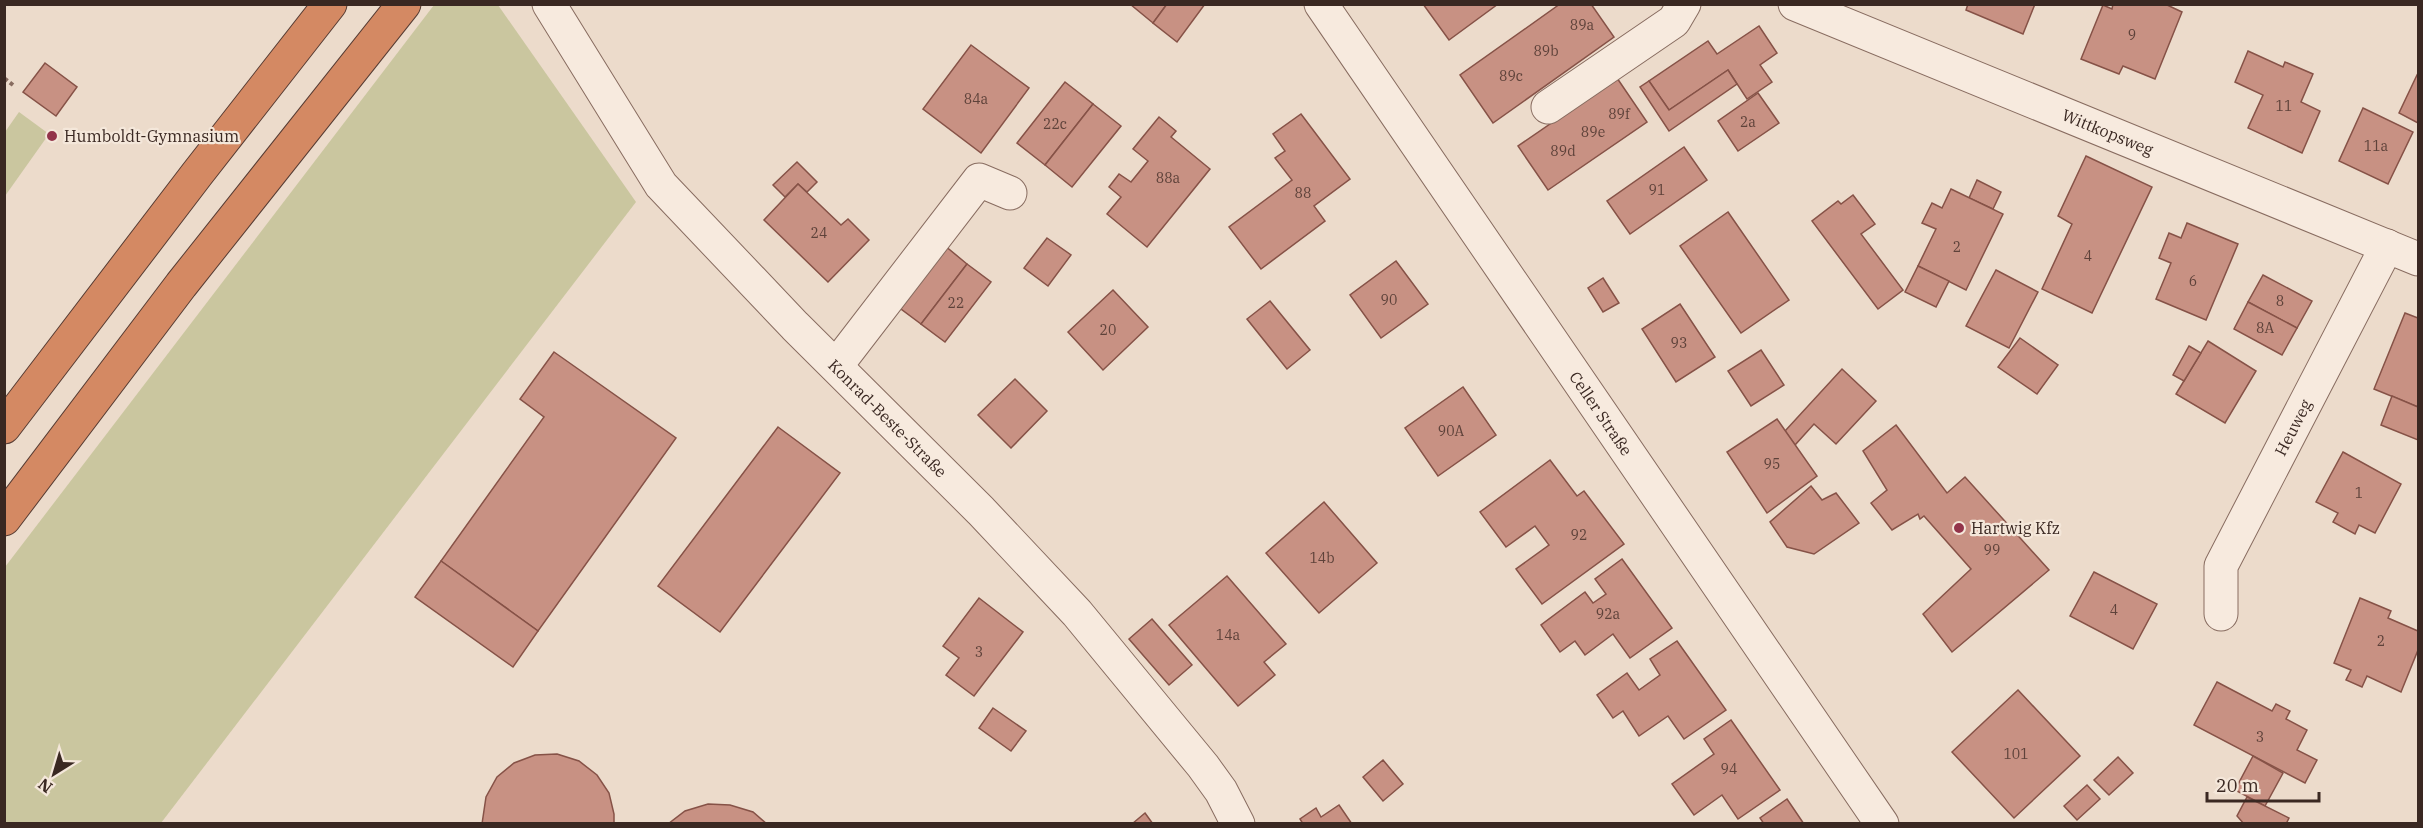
<svg xmlns="http://www.w3.org/2000/svg" width="2423" height="828" font-family="'IBM Plex Serif',serif">
<rect width="100%" height="100%" fill="#ecdbcb"/>
<g fill="#cac69f">
<path d="M434,5H498L636,202L161,823H5V567Z"/>
<path d="M19,112L49,134L5,196V132Z"/>
</g>
<g fill="#c89183" stroke="#865247" stroke-width="1.5">
<path d="M1130,4H1167L1153,23Z"/>
<path d="M1167,4H1205L1177,42L1153,23Z"/>
<path d="M1423,4H1498L1449,40Z"/>
<path d="M1560,4H1591L1614,37L1493,123L1460,75Z"/>
<path d="M1968,4H2035L2023,34L1966,10Z"/>
<path d="M2113,4H2165L2182,12L2155,79L2123,66L2119,74L2081,59L2103,5L2112,9Z"/>
<path d="M1759,26L1777,53L1760,65L1772,82L1747,99L1728,70L1669,110L1649,81L1708,41L1717,54Z"/>
<path d="M971,45L1029,88L981,153L923,109Z"/>
<path d="M2248,51L2283,67L2285,62L2313,74L2301,102L2320,111L2302,153L2248,128L2263,95L2235,82Z"/>
<path d="M45,63L77,87L56,116L23,92Z"/>
<path d="M1728,70L1737,84L1669,131L1640,87L1649,81L1669,110Z"/>
<path d="M2417,75L2418,76V123L2399,113Z"/>
<path d="M1617,78L1647,122L1548,190L1518,146Z"/>
<path d="M1065,82L1093,104L1045,165L1017,143Z"/>
<path d="M1758,93L1779,123L1738,151L1718,121Z"/>
<path d="M1093,104L1121,126L1072,187L1045,165Z"/>
<path d="M2363,108L2413,132L2388,184L2339,161Z"/>
<path d="M1301,114L1350,179L1314,206L1325,221L1261,269L1229,227L1292,180L1275,158L1285,151L1273,134Z"/>
<path d="M1159,117L1176,131L1171,137L1210,169L1147,247L1107,214L1121,197L1109,187L1119,174L1131,182L1148,161L1133,149Z"/>
<path d="M1684,147L1707,180L1630,234L1607,201Z"/>
<path d="M2086,156L2152,187L2092,313L2042,289L2072,224L2058,216Z"/>
<path d="M797,162L817,182L807,192L798,184L785,197L773,185Z"/>
<path d="M1977,180L2001,192L1993,209L1969,198Z"/>
<path d="M798,184L841,225L848,219L869,240L828,282L764,220Z"/>
<path d="M1951,189L2003,214L1966,290L1918,266L1936,229L1922,223L1932,203L1942,208Z"/>
<path d="M1853,195L1875,224L1861,234L1903,290L1878,309L1812,221L1838,201L1841,204Z"/>
<path d="M1728,212L1789,300L1741,333L1680,246Z"/>
<path d="M2187,223L2238,244L2206,320L2156,299L2171,263L2159,258L2169,233L2181,238Z"/>
<path d="M1047,238L1071,255L1048,286L1024,268Z"/>
<path d="M944,245L967,264L921,324L897,306Z"/>
<path d="M1396,261L1428,304L1381,338L1350,295Z"/>
<path d="M967,264L991,282L945,342L921,324Z"/>
<path d="M1918,266L1949,281L1936,307L1905,292Z"/>
<path d="M1996,270L2038,292L2009,348L1966,326Z"/>
<path d="M2263,275L2312,301L2297,328L2248,302Z"/>
<path d="M1603,278L1619,303L1603,312L1588,288Z"/>
<path d="M1113,290L1148,327L1103,370L1068,332Z"/>
<path d="M1270,301L1310,350L1287,369L1247,319Z"/>
<path d="M2248,302L2297,328L2282,355L2234,329Z"/>
<path d="M1680,304L1715,357L1676,382L1642,329Z"/>
<path d="M2405,313L2418,318V407L2374,389Z"/>
<path d="M2020,338L2058,365L2037,394L1998,367Z"/>
<path d="M2208,341L2256,371L2225,423L2176,394Z"/>
<path d="M2189,346L2201,353L2184,381L2173,375Z"/>
<path d="M1761,350L1784,385L1751,406L1728,371Z"/>
<path d="M554,352L676,438L538,631L441,561L544,417L520,399Z"/>
<path d="M1842,369L1876,401L1836,444L1814,424L1795,445L1785,431Z"/>
<path d="M1015,379L1047,411L1011,448L978,415Z"/>
<path d="M1463,387L1496,435L1438,476L1405,428Z"/>
<path d="M2392,396L2418,407V440L2381,425Z"/>
<path d="M1777,419L1817,476L1767,513L1727,452Z"/>
<path d="M1896,425L1947,493L1965,477L2049,570L1952,652L1923,614L1971,569L1924,516L1920,519L1918,514L1892,530L1871,503L1887,490L1863,451Z"/>
<path d="M778,427L840,473L720,632L658,586Z"/>
<path d="M2343,452L2401,484L2375,533L2359,525L2355,534L2333,522L2338,513L2316,502Z"/>
<path d="M1550,460L1577,496L1584,491L1624,544L1542,604L1516,569L1549,545L1535,526L1506,547L1480,512Z"/>
<path d="M1811,486L1822,500L1836,493L1859,523L1814,554L1787,547L1770,522Z"/>
<path d="M1324,502L1377,563L1319,613L1266,553Z"/>
<path d="M1622,559L1672,628L1630,658L1613,634L1585,655L1575,641L1560,652L1541,625L1585,592L1593,603L1606,594L1595,579Z"/>
<path d="M441,561L538,631L513,667L415,597Z"/>
<path d="M2094,572L2157,604L2133,649L2070,616Z"/>
<path d="M1227,576L1286,644L1264,662L1275,675L1238,706L1169,625Z"/>
<path d="M979,598L1023,632L974,696L946,675L959,658L943,646Z"/>
<path d="M2360,598L2391,611L2388,618L2418,631V650L2401,692L2367,676L2362,687L2346,680L2351,670L2334,663Z"/>
<path d="M1152,619L1192,665L1169,685L1129,639Z"/>
<path d="M1677,641L1726,710L1684,739L1668,716L1639,736L1623,711L1613,718L1597,695L1627,673L1639,690L1660,675L1650,659Z"/>
<path d="M2217,682L2272,711L2276,704L2290,711L2286,719L2307,730L2297,750L2317,760L2305,783L2194,725Z"/>
<path d="M2018,690L2080,756L2014,818L1952,752Z"/>
<path d="M993,708L1026,731L1011,751L979,728Z"/>
<path d="M1731,720L1780,790L1738,819L1722,795L1694,815L1672,784L1714,754L1704,739Z"/>
<path d="M557,754L579,761L597,775L609,793L614,814V824H482L486,797L497,777L514,763L535,755Z"/>
<path d="M2253,756L2283,773L2265,806L2235,790Z"/>
<path d="M2118,757L2133,773L2109,795L2094,780Z"/>
<path d="M1383,760L1403,784L1383,801L1363,777Z"/>
<path d="M2087,785L2100,799L2077,820L2064,806Z"/>
<path d="M2247,797L2289,818L2286,824H2244L2237,816Z"/>
<path d="M1787,799L1804,824H1764L1760,818Z"/>
<path d="M708,804L730,805L753,812L767,824H668L685,811Z"/>
<path d="M1339,805L1352,824H1303L1300,819L1316,808L1321,817Z"/>
<path d="M1145,813L1153,824H1132Z"/>
</g>
<g fill="none" stroke-linecap="round" stroke-linejoin="round">
<defs>
<g id="minor">
<path id="s1" d="M549,4L661,185L795,326L981,511L1077,613L1203,766L1221,791L1238,824"/>
<path id="s2" d="M1321,4L1882,824"/>
<path id="s3" d="M1795,4L2418,259"/>
<path d="M1548,107L1674,21L1684,4"/>
<path d="M836,366L979,180L1010,193"/>
<path id="s4" d="M2221,614V566L2387,246"/>
</g>
<g id="highway">
<path d="M4,427L197,174L330,4"/>
<path d="M4,519L181,285L404,4"/>
</g>
</defs>
<use href="#minor" stroke="#886c60" stroke-width="35"/>
<use href="#highway" stroke="#573c33" stroke-width="35"/>
<path stroke="#886c60" stroke-width="4" stroke-dasharray="4.5 3" stroke-linecap="butt" d="M4,78L13,85"/>
<use href="#minor" stroke="#f7eade" stroke-width="33"/>
<use href="#highway" stroke="#d48963" stroke-width="33"/>
</g>
<g fill="#93344a" stroke="#f4e7da" stroke-width="2">
<circle cx="52" cy="136" r="6"/>
<circle cx="1959" cy="528" r="6"/>
</g>
<g text-anchor="middle" dominant-baseline="central" stroke-width="4.5" stroke-linejoin="round" paint-order="stroke">
<g font-size="14" fill="#5e423a">
<text x="1582" y="25">89a</text>
<text x="2132" y="35">9</text>
<text x="1546" y="51">89b</text>
<text x="1511" y="76">89c</text>
<text x="976" y="99">84a</text>
<text x="2284" y="106">11</text>
<text x="1619" y="114">89f</text>
<text x="1748" y="122">2a</text>
<text x="1055" y="124">22c</text>
<text x="1593" y="132">89e</text>
<text x="2376" y="146">11a</text>
<text x="1563" y="151">89d</text>
<text x="1168" y="178">88a</text>
<text x="1657" y="190">91</text>
<text x="1303" y="193">88</text>
<text x="819" y="233">24</text>
<text x="1957" y="247">2</text>
<text x="2088" y="256">4</text>
<text x="2193" y="281">6</text>
<text x="1389" y="300">90</text>
<text x="2280" y="301">8</text>
<text x="956" y="303">22</text>
<text x="2265" y="328">8A</text>
<text x="1108" y="330">20</text>
<text x="1679" y="343">93</text>
<text x="1451" y="431">90A</text>
<text x="1772" y="464">95</text>
<text x="2359" y="493">1</text>
<text x="1579" y="535">92</text>
<text x="1992" y="550">99</text>
<text x="1322" y="558">14b</text>
<text x="2114" y="610">4</text>
<text x="1608" y="614">92a</text>
<text x="1228" y="635">14a</text>
<text x="2381" y="641">2</text>
<text x="979" y="652">3</text>
<text x="2260" y="737">3</text>
<text x="2016" y="754">101</text>
<text x="1729" y="769">94</text>
</g>
<g font-size="16" fill="#3a2822" stroke="#f4e7da">
<text stroke="none"><textPath href="#s3" startOffset="338">Wittkopsweg</textPath></text>
<text stroke="none"><textPath href="#s2" startOffset="496">Celler Straße</textPath></text>
<text stroke="none"><textPath href="#s1" startOffset="538">Konrad-Beste-Straße</textPath></text>
<text stroke="none"><textPath href="#s4" startOffset="204">Heuweg</textPath></text>
</g>
<g font-size="16" fill="#3a2822" stroke="#f4e7da" text-anchor="start">
<text x="64" y="136">Humboldt-Gymnasium</text>
<text x="1971" y="528">Hartwig Kfz</text>
</g>
</g>
<rect width="2423" height="828" fill="none" stroke="#3a2822" stroke-width="12"/>
<g transform="translate(54 774) rotate(217)" stroke="#f4e7da" stroke-width="4.5" paint-order="stroke">
<path d="M0-4.5L10 22L0 15L-10 22Z" fill="#3a2822"/>
<text y="-9" font-size="16" font-weight="bold" text-anchor="middle" fill="#3a2822">N</text>
</g>
<path d="M2207 792v9h112v-9" fill="none" stroke="#3a2822" stroke-width="3"/>
<text x="2216" y="792" font-size="18" fill="#3a2822" stroke="#f4e7da" stroke-width="4.5" paint-order="stroke">20 m</text>
</svg>
